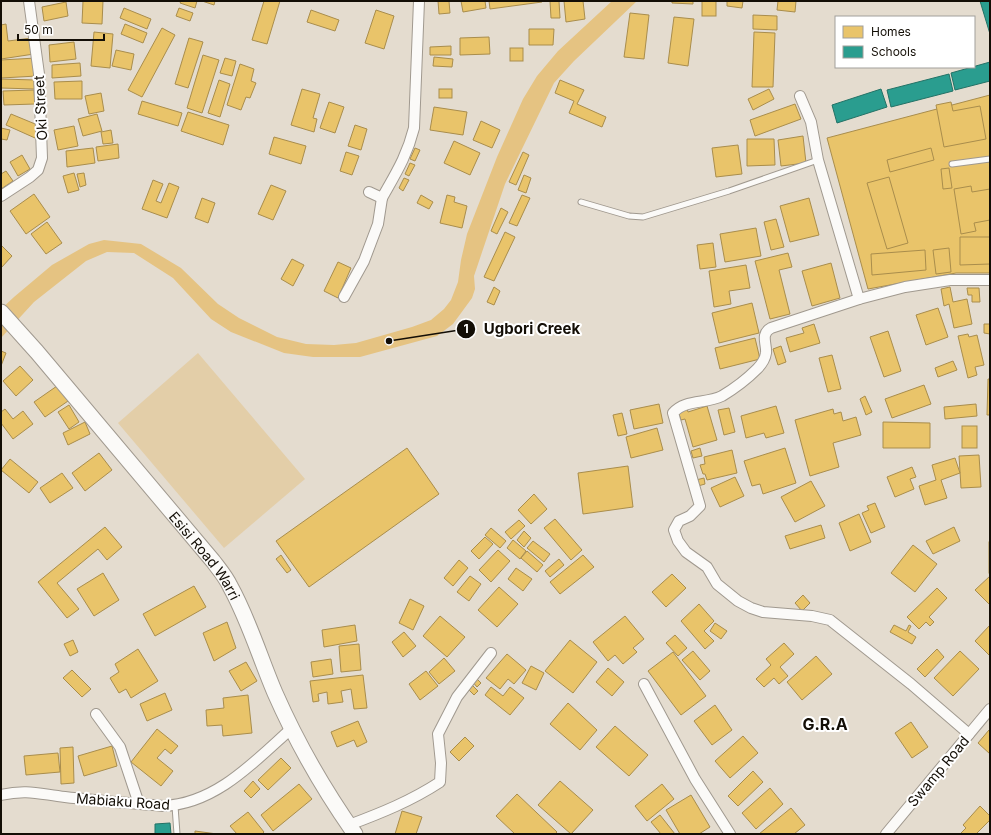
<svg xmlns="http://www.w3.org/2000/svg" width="991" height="835" font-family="Inter,sans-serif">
<rect width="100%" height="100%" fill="#e4dccf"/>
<path fill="#e3cea8" d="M198,353L305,479L224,548L118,423Z"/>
<path fill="#e5c382" d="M612,1H637L574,61L554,83L505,184L474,276L475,289L472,298L453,324L437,336L360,357H313L284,353L231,332L211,319L173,278L134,253L107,252L86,261L34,302L1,338V309L14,297L52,265L89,244L104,240L141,244L181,268L218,304L239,318L277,337L306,344L334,345L356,343L412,327L431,320L444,309L451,300L458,282L461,260L467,234L497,157L523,99L537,76L558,51Z"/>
<g fill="#e9c46a" stroke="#a98d4c">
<path d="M83,1H103L102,24L82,23Z"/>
<path d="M181,1H197L195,8L180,3Z"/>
<path d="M202,1H215L214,5Z"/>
<path d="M264,1H280L267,44L252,40Z"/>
<path d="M438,1H449L450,13L439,14Z"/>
<path d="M461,1H485L486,8L463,12Z"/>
<path d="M489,1H542V2L490,9Z"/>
<path d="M550,1H559L560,18H551Z"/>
<path d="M564,1H583L585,19L566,22Z"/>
<path d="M672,1H693V4L672,3Z"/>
<rect x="702" y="1" width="14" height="15"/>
<path d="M727,1H743L742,8L727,6Z"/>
<path d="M778,1H796L795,12L777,10Z"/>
<path d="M66,2L68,16L44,21L42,7Z"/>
<path d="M124,8L151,19L147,29L120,18Z"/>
<path d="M179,8L193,13L190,21L176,16Z"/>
<path d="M311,10L339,20L335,31L307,22Z"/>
<path d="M376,10L394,16L384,49L365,43Z"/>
<path d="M630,13L649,15L644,59L624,57Z"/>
<path d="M753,15L777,16V30L753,29Z"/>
<path d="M674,17L694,19L688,66L668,63Z"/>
<path d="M6,24L8,41L32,38L34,54L1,59V25Z"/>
<path d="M125,24L147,33L143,43L121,34Z"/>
<path d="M162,28L175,35L142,97L128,90Z"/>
<path d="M529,29H554L553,45H529Z"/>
<path d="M94,32L113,34L110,68L91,66Z"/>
<path d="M754,32L775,33L773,87H752Z"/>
<path d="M489,37L490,54L460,55V38Z"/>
<path d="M189,38L203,42L188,88L175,84Z"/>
<path d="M74,42L76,59L50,62L49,45Z"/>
<path d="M451,46V55H430V47Z"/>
<rect x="510" y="48" width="13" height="13"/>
<path d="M116,50L134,54L131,70L112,66Z"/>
<path d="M203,55L219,60L202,113L187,108Z"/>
<path d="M434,57L453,59L452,67L433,66Z"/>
<path d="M36,58L37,76L1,78V60Z"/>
<path d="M225,58L236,61L232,76L220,73Z"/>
<path d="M80,63L81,76L52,78V65Z"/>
<path d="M240,64L254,69L251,81L256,83L250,98L246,97L241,110L227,105Z"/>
<path d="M1,79L35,80V89L1,88Z"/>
<path d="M219,80L230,84L220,117L208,113Z"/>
<path d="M560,80L584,90L577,104L606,117L602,127L569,113L574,101L555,93Z"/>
<path d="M82,81V99H55L54,82Z"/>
<path d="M302,89L320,94L313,118L317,119L314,132L291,125Z"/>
<rect x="439" y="89" width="13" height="9"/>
<path d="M769,89L774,99L753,110L748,99Z"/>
<path d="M34,90L35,104L4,105L3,91Z"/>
<path d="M101,93L104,111L89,114L85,96Z"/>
<path d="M990,95V273H956L868,289L827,138Z"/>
<path d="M142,101L182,113L178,126L138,114Z"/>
<path d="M329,102L344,107L335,133L320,128Z"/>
<path d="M951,102L953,111L980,106L986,139L944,147L936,105Z"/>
<path d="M795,104L801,119L755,136L750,120Z"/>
<path d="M434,107L467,112L463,135L430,130Z"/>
<path d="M188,112L229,125L223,145L181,131Z"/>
<path d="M11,114L40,126L35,138L6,125Z"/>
<path d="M97,114L102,131L83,136L78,119Z"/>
<path d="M481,121L500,130L492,148L473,140Z"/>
<path d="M355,125L367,129L361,150L348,146Z"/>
<path d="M74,126L78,146L58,150L54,130Z"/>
<path d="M1,128L10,130L7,140L1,139Z"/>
<path d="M111,130L113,143L103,144L101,132Z"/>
<path d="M803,136L806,163L781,166L778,140Z"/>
<path d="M274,137L306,146L301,164L269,154Z"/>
<path d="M747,139H774L775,165L747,166Z"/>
<path d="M454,141L480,153L470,175L444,163Z"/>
<path d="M118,144L119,158L98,161L96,147Z"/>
<path d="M738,145L742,174L716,177L712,148Z"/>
<path d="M93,148L95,163L67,167L66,151Z"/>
<path d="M415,148L420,150L415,161L410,159Z"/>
<path d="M931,148L934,160L890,172L887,160Z"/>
<path d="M346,152L359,156L352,175L340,171Z"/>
<path d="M523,152L529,155L516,185L509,182Z"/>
<path d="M22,155L30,169L18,176L10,162Z"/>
<path d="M410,163L415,165L409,176L405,174Z"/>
<path d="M949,168L952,188L943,189L941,169Z"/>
<path d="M6,171L13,181L1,189V174Z"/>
<path d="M74,173L79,190L68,193L63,176Z"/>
<path d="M84,173L86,185L80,187L77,174Z"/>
<path d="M524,175L531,178L526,193L518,190Z"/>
<path d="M889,177L908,243L887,249L867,183Z"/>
<path d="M404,178L409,180L403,191L399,188Z"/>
<path d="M153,180L163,184L156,201L161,203L169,183L179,187L167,218L142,209Z"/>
<path d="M271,185L286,191L273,220L258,214Z"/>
<path d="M971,186L972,192L990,189V220L974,223L976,231L961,234L954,189Z"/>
<path d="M34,194L50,217L26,234L10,211Z"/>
<path d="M421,195L433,202L429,209L417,203Z"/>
<path d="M447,195L455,197L454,202L467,206L462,228L440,223Z"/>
<path d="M522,195L530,198L517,226L509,223Z"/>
<path d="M202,198L215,203L208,223L195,218Z"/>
<path d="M809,198L819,235L790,242L780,206Z"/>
<path d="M501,208L508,212L497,234L491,231Z"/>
<path d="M776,219L784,247L771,250L764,222Z"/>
<path d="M47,222L62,243L46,254L31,234Z"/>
<path d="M756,228L761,256L725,262L720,234Z"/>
<path d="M505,232L515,237L494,281L484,277Z"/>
<path d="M960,237H990V264L960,265Z"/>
<path d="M713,243L716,267L700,269L697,245Z"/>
<path d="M1,245L12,256L1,268Z"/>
<path d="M949,248L951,272L936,274L933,250Z"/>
<path d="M925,250L926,270L872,275L871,254Z"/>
<path d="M788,253L792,267L779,270L790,314L770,319L755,261Z"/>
<path d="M292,259L304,265L293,286L281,279Z"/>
<path d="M338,262L351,268L338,298L324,291Z"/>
<path d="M831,263L840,298L812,306L802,271Z"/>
<path d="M746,265L750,288L729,291L731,304L714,307L709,271Z"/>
<path d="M494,287L500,291L494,305L487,302Z"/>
<path d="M950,287L953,302L967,299L972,324L954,328L949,304L944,306L941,289Z"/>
<path d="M967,288H979L980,302H972V295H968Z"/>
<path d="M752,303L759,333L719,343L712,313Z"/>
<path d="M938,308L948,337L926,345L916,315Z"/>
<path d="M814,324L820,343L790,352L786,338L804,333L802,328Z"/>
<path d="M984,324H990V334L984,333Z"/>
<path d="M888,331L901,371L884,377L870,337Z"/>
<path d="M968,334L969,337L977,335L984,365L975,367L977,375L968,378L958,336Z"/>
<path d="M755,338L760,359L720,369L715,348Z"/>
<path d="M781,346L786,362L778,365L773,349Z"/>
<path d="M1,351L6,353L1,366Z"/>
<path d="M832,355L841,389L828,392L819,358Z"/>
<path d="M953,361L957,370L938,377L935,368Z"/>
<path d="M20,366L33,380L16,396L3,381Z"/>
<path d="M988,379H990V415H987Z"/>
<path d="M924,385L931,404L892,418L885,399Z"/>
<path d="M57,386L68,401L45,417L34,402Z"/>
<path d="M865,396L872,412L866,415L860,399Z"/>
<path d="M659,404L663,423L634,429L630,410Z"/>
<path d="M976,404L977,416L945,419L944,407Z"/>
<path d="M69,405L79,422L69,429L58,412Z"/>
<path d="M707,406L717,440L693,447L685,419L681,420L678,411L687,408L688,412Z"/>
<path d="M776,406L784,433L766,438L764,433L746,438L741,416Z"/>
<path d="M729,408L735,432L724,435L718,410Z"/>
<path d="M5,409L13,419L23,411L33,424L13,439L1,423V412Z"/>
<path d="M833,409L834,414L841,412L843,421L856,417L861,435L833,443L839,467L810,476L795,420Z"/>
<path d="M622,413L627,434L618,436L613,415Z"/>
<path d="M85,422L90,434L68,445L63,433Z"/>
<path d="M883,422L930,423V448H883Z"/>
<rect x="962" y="426" width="15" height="22"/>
<path d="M657,428L663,450L631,458L626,437Z"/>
<path d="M407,448L439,494L309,587L276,541Z"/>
<path d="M700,448L702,456L693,458L691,451Z"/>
<path d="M785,448L796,483L763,494L760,484L752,486L744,461Z"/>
<path d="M732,450L737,473L707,480L705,474H703L700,465L705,464L704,457Z"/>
<path d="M99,453L112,470L85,491L72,473Z"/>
<path d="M979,455L981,487L961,488L959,456Z"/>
<path d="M955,458L960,473L941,480L947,498L925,505L919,486L936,480L932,465Z"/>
<path d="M10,459L38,482L29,493L1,470Z"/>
<path d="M628,466L633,507L583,514L578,473Z"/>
<path d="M912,467L916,477L910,479L914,489L895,497L887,477Z"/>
<path d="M62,473L73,488L50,503L40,488Z"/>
<path d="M735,477L744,496L720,507L711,488Z"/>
<path d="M704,478L705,484L698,486L696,480Z"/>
<path d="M811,481L825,506L795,522L781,497Z"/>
<path d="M534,494L547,509L531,524L518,510Z"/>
<path d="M875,503L885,527L871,533L862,513L869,510L867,506Z"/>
<path d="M859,514L871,542L850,551L839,523Z"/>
<path d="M555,519L582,550L571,560L544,528Z"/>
<path d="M519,520L525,526L511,539L505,532Z"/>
<path d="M821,525L825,538L790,549L785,536Z"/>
<path d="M105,527L122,547L107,560L98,549L57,583L79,609L67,618L38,582Z"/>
<path d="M954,527L960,541L933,554L926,541Z"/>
<path d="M491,528L506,541L500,548L485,535Z"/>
<path d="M524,531L531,538L524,547L517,540Z"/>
<path d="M485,537L493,544L479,559L471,551Z"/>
<path d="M513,540L526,551L520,559L507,548Z"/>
<path d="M533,541L550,554L544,562L527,548Z"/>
<rect x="989" y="542" width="1" height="31"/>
<path d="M913,545L937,564L915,592L891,573Z"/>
<path d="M498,550L510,561L491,582L479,570Z"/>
<path d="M527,551L543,565L537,572L521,558Z"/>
<path d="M281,555L291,570L287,573L276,559Z"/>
<path d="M583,555L594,567L560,594L550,582Z"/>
<path d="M559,559L564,565L550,577L545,571Z"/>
<path d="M459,560L468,568L453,586L444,578Z"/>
<path d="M516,568L532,579L523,591L508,579Z"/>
<path d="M103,573L119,600L94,616L77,589Z"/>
<path d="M672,574L686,588L666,607L652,592Z"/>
<path d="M470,576L481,584L469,601L457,592Z"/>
<path d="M990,576V605L975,590Z"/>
<path d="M194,586L206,607L155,636L143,614Z"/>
<path d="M499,587L518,604L497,627L478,610Z"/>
<path d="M937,588L947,598L929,617L934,622L930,626L926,622L919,629L907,617Z"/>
<path d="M803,595L810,603L802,611L795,603Z"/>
<path d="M410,599L424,606L413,630L399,623Z"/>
<path d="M699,604L714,621L704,631L714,641L705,649L681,621Z"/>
<path d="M440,616L465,637L447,657L423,636Z"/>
<path d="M625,616L644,639L633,648L637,652L623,664L615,655L608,661L593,642Z"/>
<path d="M227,622L236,648L214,661L203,633Z"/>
<path d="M715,623L727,631L721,639L710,631Z"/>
<path d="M355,625L357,641L324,647L322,630Z"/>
<path d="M894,625L906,631L909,625L911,626L908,632L916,637L912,644L890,632Z"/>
<path d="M990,625V656L975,641Z"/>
<path d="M404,632L416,646L403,657L392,642Z"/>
<path d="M675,635L687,648L678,656L666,643Z"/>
<path d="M73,640L78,652L70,656L64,644Z"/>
<path d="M570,640L597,662L573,693L545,671Z"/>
<path d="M784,643L794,654L780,667L788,676L779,684L774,678L764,687L756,679L771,665L766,659Z"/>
<path d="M359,644L361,670L341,672L339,646Z"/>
<path d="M138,649L158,681L131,698L126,689L119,693L110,678L119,672L115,664Z"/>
<path d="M937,649L944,657L925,677L917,669Z"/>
<path d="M693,651L710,671L700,680L682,660Z"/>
<path d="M960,651L979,669L953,696L934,678Z"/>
<path d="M673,652L706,696L681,715L648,671Z"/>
<path d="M507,654L526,670L514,684L508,679L500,689L486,678Z"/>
<path d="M816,656L832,674L802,700L787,682Z"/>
<path d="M444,658L455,671L439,684L429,672Z"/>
<path d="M331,659L333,674L313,677L311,662Z"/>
<path d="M246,662L257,681L241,691L229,671Z"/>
<path d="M531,666L544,673L536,690L522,683Z"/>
<path d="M608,668L624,682L612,696L596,682Z"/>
<path d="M72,670L91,689L82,697L63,678Z"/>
<path d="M426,671L438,686L420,700L409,684Z"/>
<path d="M363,675L367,708L354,709L351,689L341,691L343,702L328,704L327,692L318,694L319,701L313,702L310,681Z"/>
<path d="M476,678L481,683L477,687L472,681Z"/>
<path d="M471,684L478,691L474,695L467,688Z"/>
<path d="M491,687L503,696L510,687L524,698L510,715L485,695Z"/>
<path d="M165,693L172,710L147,721L140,704Z"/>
<path d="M248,695L252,733L223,736L222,725L207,726L206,710L224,708L223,698Z"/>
<path d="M568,703L597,730L580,750L550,724Z"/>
<path d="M715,705L732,730L712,745L694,721Z"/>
<path d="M358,721L367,742L357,747L354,740L337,747L331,732Z"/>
<path d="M911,722L928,747L912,758L895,733Z"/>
<path d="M615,726L648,755L629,776L596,747Z"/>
<path d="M157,729L178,746L171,754L165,749L157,758L173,771L161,786L131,762Z"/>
<path d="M989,730L990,731V754L978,743Z"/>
<path d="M743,736L758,753L730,778L715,761Z"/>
<path d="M465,737L474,746L459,761L450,752Z"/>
<path d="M112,746L117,766L84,776L78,756Z"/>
<path d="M73,747L74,783L61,784L60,748Z"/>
<path d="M58,753L60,772L26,775L24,756Z"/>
<path d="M281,758L291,768L268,790L258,780Z"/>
<path d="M753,771L763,782L738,806L728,796Z"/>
<path d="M253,781L260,789L251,798L244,791Z"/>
<path d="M560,781L593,810L571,834L538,805Z"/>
<path d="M299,784L312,799L273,831L261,815Z"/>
<path d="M662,784L674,799L647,821L635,806Z"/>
<path d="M770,788L783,804L756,829L742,813Z"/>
<path d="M517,794L557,832L555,834H515L496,816Z"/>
<path d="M691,795L710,827L699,834H680L666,810Z"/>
<path d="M980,806L990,816V820L976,834H960L966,828L963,825Z"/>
<path d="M791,808L805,825L794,834H759Z"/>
<path d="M402,811L422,817L416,834H395Z"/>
<path d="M248,812L264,832L262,834H237L230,826Z"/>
<path d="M660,815L675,834H661L651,822Z"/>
<path d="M195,831L217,834H195Z"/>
</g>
<g fill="#2a9d8f" stroke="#237266">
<path d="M980,1H990V34Z"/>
<path d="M990,62V81L955,90L951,73Z"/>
<path d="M949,74L953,91L891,107L887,90Z"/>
<path d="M881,89L887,107L837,123L832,105Z"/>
<path d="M170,823L171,834H155V824Z"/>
</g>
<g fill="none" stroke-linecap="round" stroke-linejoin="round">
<defs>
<g id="lane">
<path d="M952,164L990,159"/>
<path d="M581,202L629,216L643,217L729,191L818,160"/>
<path d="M175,806L177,834"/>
</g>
<g id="street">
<path d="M800,96L811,122L818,160L859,299"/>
<path d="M369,192L382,198C396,173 407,156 414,128L419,1"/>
<path d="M1,196L30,177L38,170L42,158L39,74L29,1"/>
<path d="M344,297L364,261L378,224L382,198"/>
<path d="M644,684L695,779L730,834"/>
<path d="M96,714L120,747L139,804"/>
<path d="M969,734L911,684L830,620L812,616L763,612L751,608L738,601L717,584L707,567L686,552L678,541L674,530L679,521L690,516L700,506L673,413C685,399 706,404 722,396C732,390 748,378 757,369C761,365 765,360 766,353C767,344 760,334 771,328L859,299L905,287L950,280H990"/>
<path d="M1,795C27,789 39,794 65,797C98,801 131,803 163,806C216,804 255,761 292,728"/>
<path d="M349,825C381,813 411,801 440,782L441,763L438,734L457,697L491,653"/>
<path d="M886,834L990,709"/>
</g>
<g id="secondary">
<path id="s1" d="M1,312L37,352L213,561C219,569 226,577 230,586C249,620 260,658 275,693C297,743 324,790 355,834"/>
</g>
</defs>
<use href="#lane" stroke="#a0998f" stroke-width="7"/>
<use href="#street" stroke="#a0998f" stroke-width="12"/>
<use href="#secondary" stroke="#a0998f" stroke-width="17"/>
<use href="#lane" stroke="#fbfaf8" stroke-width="5"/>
<use href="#street" stroke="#fbfaf8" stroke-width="10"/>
<use href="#secondary" stroke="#fbfaf8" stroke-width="15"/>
</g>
<g text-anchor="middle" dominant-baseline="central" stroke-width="4" stroke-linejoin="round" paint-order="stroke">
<g font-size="14" fill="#130e06" stroke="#fff">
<text transform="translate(40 108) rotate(-93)">Oki Street</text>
<text stroke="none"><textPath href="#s1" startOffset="318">Esisi Road Warri</textPath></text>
<text transform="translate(938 771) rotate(-50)">Swamp Road</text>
<text transform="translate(123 801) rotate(4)">Mabiaku Road</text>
</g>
<g font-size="16" font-weight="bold" fill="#130e06" stroke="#fff">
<text x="825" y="724">G.R.A</text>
</g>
</g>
<path fill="none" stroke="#130e06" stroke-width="1.5" d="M389 341L466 329"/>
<g fill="#130e06" stroke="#fff" stroke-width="1.5">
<circle cx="389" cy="341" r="4"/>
<circle cx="466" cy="329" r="10"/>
</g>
<g font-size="12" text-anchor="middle" font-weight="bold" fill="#fff">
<text x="466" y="333">1</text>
</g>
<g font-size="15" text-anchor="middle" font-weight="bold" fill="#130e06" stroke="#fff" stroke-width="4" stroke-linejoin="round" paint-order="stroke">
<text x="532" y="334">Ugbori Creek</text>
</g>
<rect width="991" height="835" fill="none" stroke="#130e06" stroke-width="4"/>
<rect x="835" y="16" width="140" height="52" fill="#ffffff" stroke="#a19f9b"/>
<rect x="843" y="26" width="20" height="12" fill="#e9c46a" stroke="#a19f9b"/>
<text x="871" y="36" font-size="12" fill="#130e06">Homes</text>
<rect x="843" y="46" width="20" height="12" fill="#2a9d8f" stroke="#a19f9b"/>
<text x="871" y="56" font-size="12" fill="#130e06">Schools</text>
<path d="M18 34v6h86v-6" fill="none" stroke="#130e06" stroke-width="2"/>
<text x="24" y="34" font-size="12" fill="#130e06" stroke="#ffffff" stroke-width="3" paint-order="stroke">50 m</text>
</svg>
